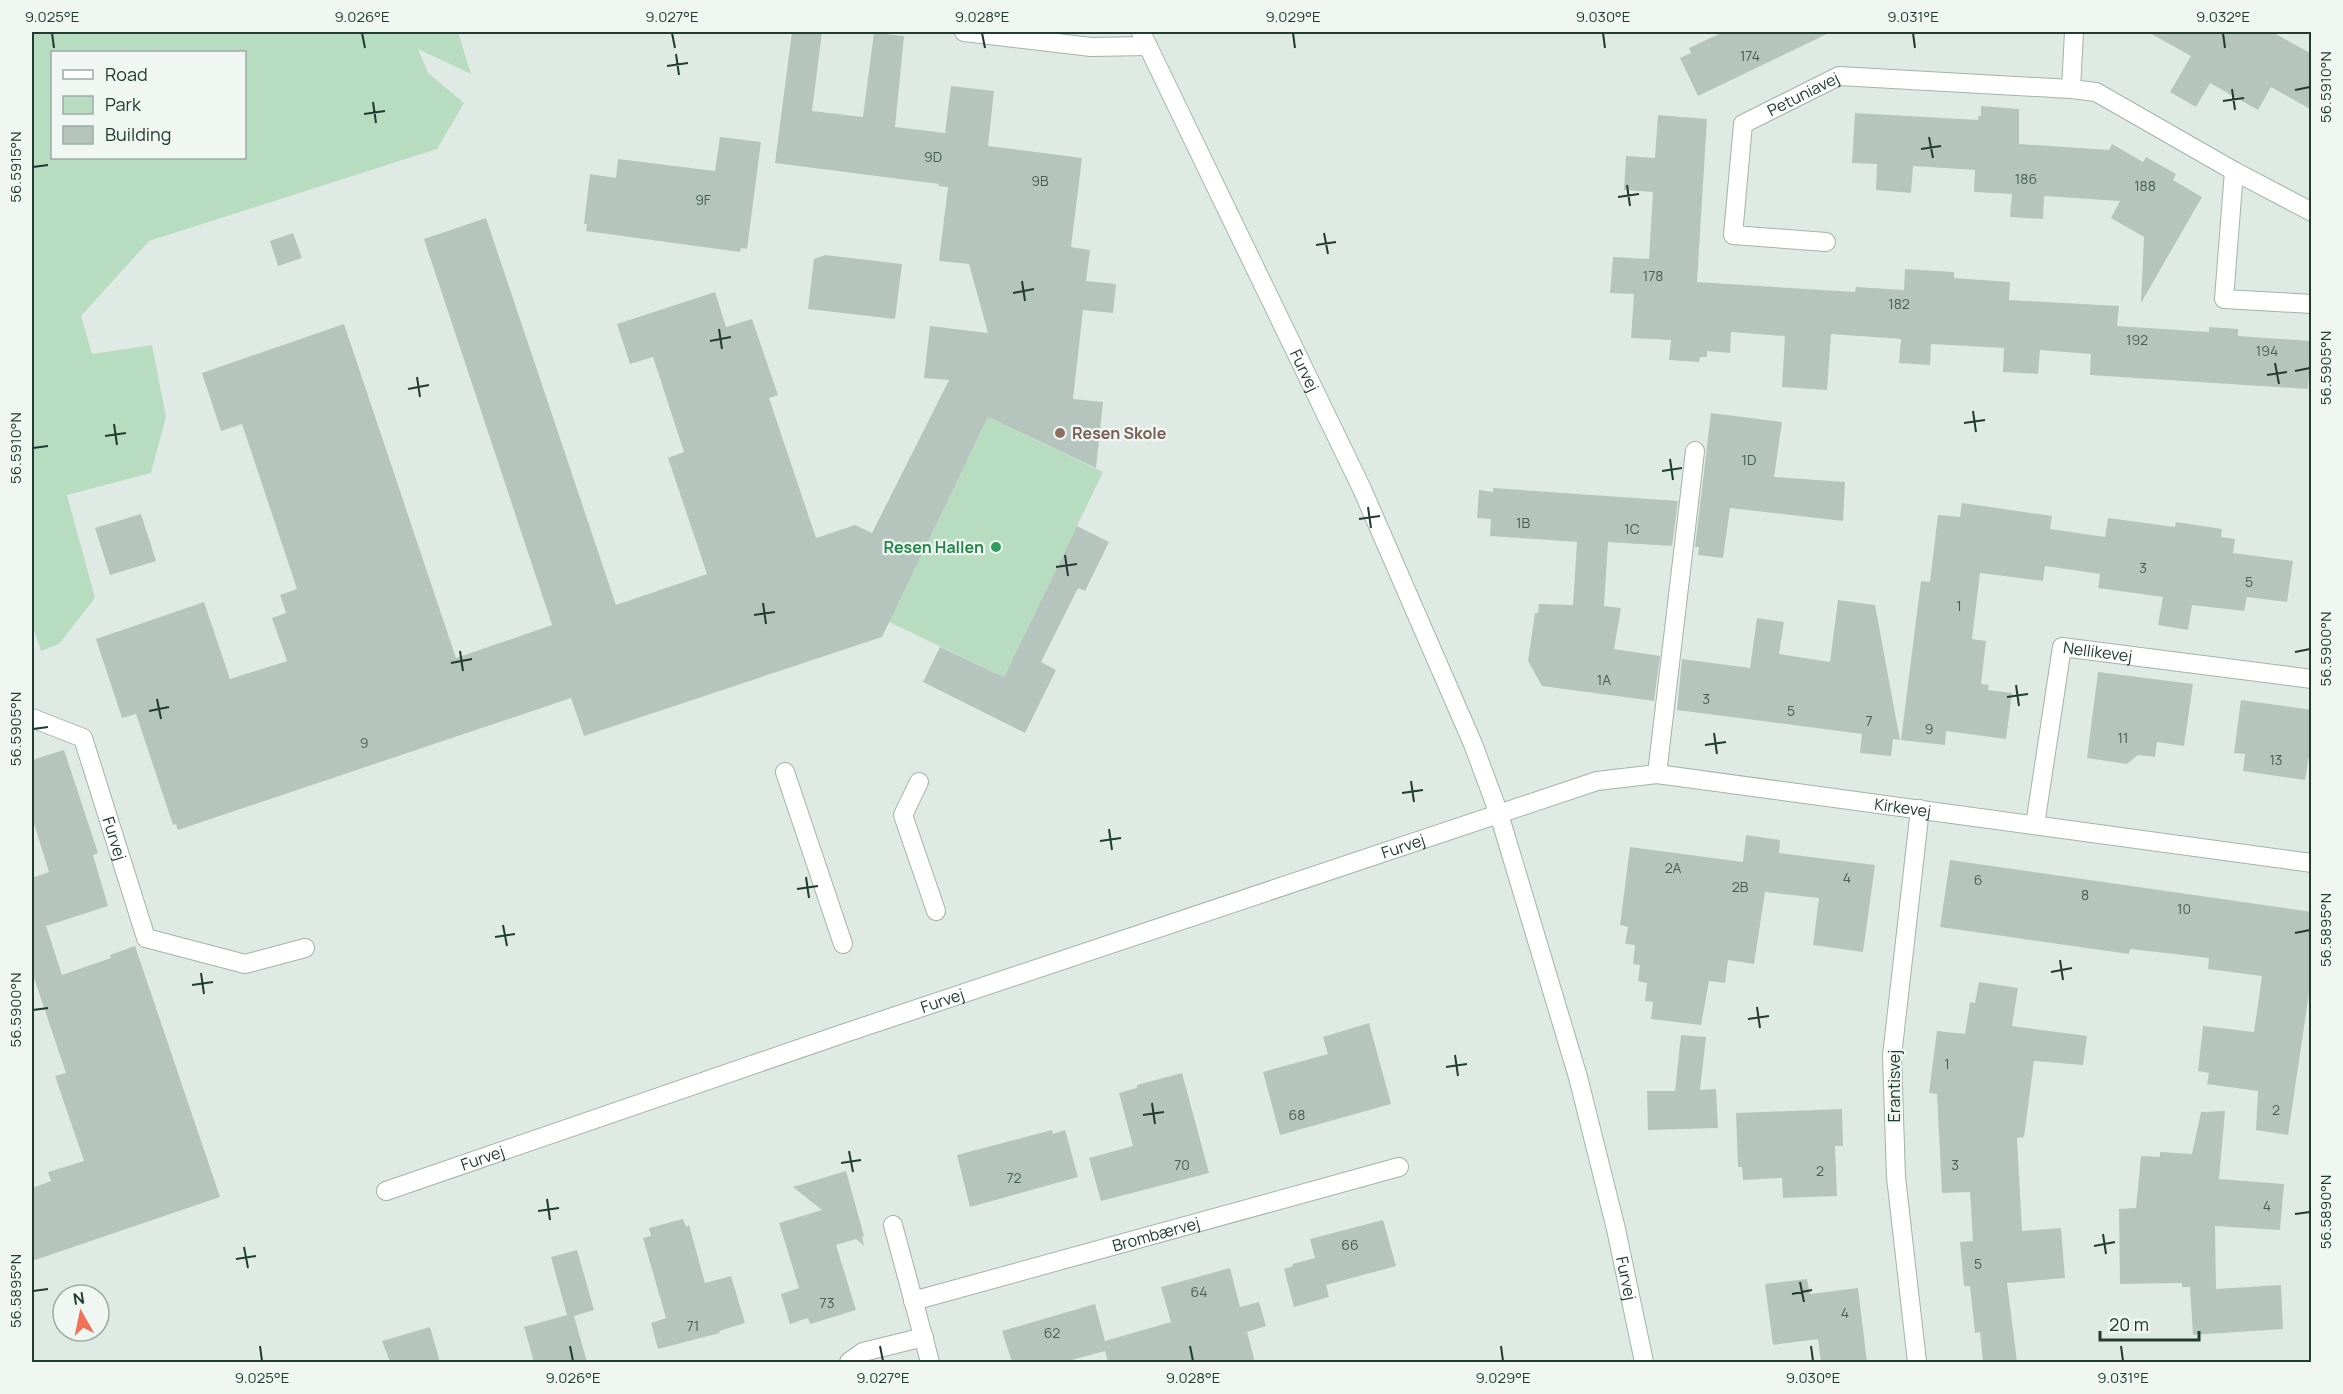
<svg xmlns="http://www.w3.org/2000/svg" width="2343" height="1394" font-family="Manrope,sans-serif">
<rect width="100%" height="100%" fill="#e0eae5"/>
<g fill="#b8dcc0" fill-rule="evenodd">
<path d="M32,32H458L471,74L418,49L428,73L464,103L437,149L149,241L81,316L92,354L152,345L166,417L151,473L67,495L95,598L59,644L41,651L32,624ZM244,52V158H52V52Z"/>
<path d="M988,417L1103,472L1004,677L889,622Z"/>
</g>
<g fill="#b5c5be">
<path d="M792,32H822L812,111L863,117L874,33L904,36L895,127L945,133L951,86L994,91L988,146L1082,158L1071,247L1090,250L1086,281L1116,284L1113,313L1083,310L1073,399L1103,402L1096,468L988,417L882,637L584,736L571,698L178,830L176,824L173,825L136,714L122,718L96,639L204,602L230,679L287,661L272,618L286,613L280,595L297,589L242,424L221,431L202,373L344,324L456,658L552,625L424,239L486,218L616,605L707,574L668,458L684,452L653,357L630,364L617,324L715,292L726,327L752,319L778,395L769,398L816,538L855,525L872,533L949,380L924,378L930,326L988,333L969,264L939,261L948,187L938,186L939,184L775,163Z"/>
<path d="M1723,32H1831L1698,96L1680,58L1691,53L1689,48Z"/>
<path d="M2148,32H2272L2312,54V110L2271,87L2258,110L2210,83L2196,107L2170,92L2191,56Z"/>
<path d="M1981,106L2019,109V144L2109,150L2112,144L2143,162L2146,157L2176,174L2173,180L2202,197L2141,303L2144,237L2111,218L2120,201L2044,196L2043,219L2010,217L2012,194L1974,192L1975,170L1913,166L1911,193L1876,190L1877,164L1852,163L1855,113L1978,120V116H1981Z"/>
<path d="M1658,115L1707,119L1697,282L1855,292L1856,287L1904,290L1905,269L1954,272V278L2010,282L2009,300L2119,306L2117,326L2209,332V327L2238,329V336L2312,341L2308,389L2090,375L2091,354L2040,350L2038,374L2003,372L2004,348L1931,344L1930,365L1899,363L1901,339L1831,334L1827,390L1782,387L1785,336L1731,332L1730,353L1707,351V357H1700L1699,362L1669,360L1671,340L1631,338L1634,294L1610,293L1613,257L1649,259L1653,192L1624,190L1626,156L1655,158Z"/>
<path d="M720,137L761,142L747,249L741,248L740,252L586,231L587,224H584L590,174L616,178L618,159L715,171Z"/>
<path d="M293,233L302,258L278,266L270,241Z"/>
<path d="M825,255L902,264L895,319L808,309L814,259Z"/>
<path d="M1711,413L1782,422L1774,477L1845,482L1843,521L1730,508L1723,558L1698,555L1699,547H1695Z"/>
<path d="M1493,488L1678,501L1672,546L1608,542L1604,606L1621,608L1614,649L1660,656L1654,701L1542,686L1528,661L1535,613H1538L1539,604L1573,605L1577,542L1490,536L1491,519L1477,518L1479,490L1493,492Z"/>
<path d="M1962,503L2052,516L2050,529L2105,537L2108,518L2175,527L2176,522L2222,529L2221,537L2235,539L2233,553L2293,561L2287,602L2247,597L2244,611L2192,605L2188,630L2158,625L2163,597L2098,588L2100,574L2045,566L2043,581L1980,573L1972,639L1986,641L1981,684L1989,685L1988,690L2012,693L2006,739L1946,731L1945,745L1901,740L1921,581L1930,582L1938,515L1960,517Z"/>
<path d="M141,514L156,561L110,575L95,528Z"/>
<path d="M1077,526L1109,542L1085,591L1078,588L1041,662L1056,670L1025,733L923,682L940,647L1004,677Z"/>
<path d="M1838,600L1875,605L1900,740L1893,739L1891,756L1860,753L1862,734L1677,710L1682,659L1750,668L1757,618L1784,622L1779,654L1830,662Z"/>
<path d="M2098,672L2193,684L2184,746L2157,742L2155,757L2138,755L2127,764L2087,758Z"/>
<path d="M2241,700L2312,710V738L2305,780L2243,771L2245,754L2234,753Z"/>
<path d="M64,750L98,853L93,855L108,906L46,926L62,975L111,958L110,955L135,946L220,1197L32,1261V1188L51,1181L48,1172L84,1161L55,1076L66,1073L32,972V878L49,872L32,817V760Z"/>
<path d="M1746,835L1780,840L1779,853L1875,865L1863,952L1813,945L1819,898L1765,892L1754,964L1728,960L1725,983L1709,981L1701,1025L1651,1019L1653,1002L1645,1001L1647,983L1638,981L1640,965L1633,964L1635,945L1625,944L1628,927L1620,925L1630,847L1743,862Z"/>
<path d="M1950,860L2312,912V973L2288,1135L2256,1130L2258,1091L2207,1084L2209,1073L2198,1071L2203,1026L2254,1032L2262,976L2208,969L2209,958L2130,949L2129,954L1940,927Z"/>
<path d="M1979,982L2018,988L2012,1026L2087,1036L2083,1065L2034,1061L2024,1137L2017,1138L2022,1231L2061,1228L2065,1278L2007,1283L2017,1362H1983L1980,1332L1975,1333L1970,1286H1964L1960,1242L1973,1241L1970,1192L1942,1193L1937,1094L1929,1093L1937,1031L1965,1034L1970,1002L1975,1003Z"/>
<path d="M1369,1023L1391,1104L1280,1135L1263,1072L1328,1054L1323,1037Z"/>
<path d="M1681,1035L1706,1037L1700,1090L1716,1089L1718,1128L1648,1130L1647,1091H1675Z"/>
<path d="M1182,1073L1209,1173L1101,1201L1089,1158L1133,1146L1119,1093L1137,1088V1085Z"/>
<path d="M1842,1109L1843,1146H1835L1837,1196L1783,1198L1782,1178L1743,1180L1742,1167H1738L1736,1113Z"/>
<path d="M2225,1111L2219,1179L2284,1184L2280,1230L2215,1226L2216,1289L2281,1285L2283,1329L2193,1335L2190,1287H2182V1283L2120,1284L2119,1209L2136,1208L2141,1156L2160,1157V1152L2192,1154L2201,1112Z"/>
<path d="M1052,1130L1053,1134L1065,1130L1078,1177L970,1207L957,1155Z"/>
<path d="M846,1171L864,1236L862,1237L864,1246L856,1239L836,1245L856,1310L810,1324L808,1318L790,1324L781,1294L799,1288L779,1223L822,1210L793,1187Z"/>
<path d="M683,1219L686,1227L689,1225L705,1283L731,1276L745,1323L719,1331L720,1333L658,1349L651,1323L666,1318L643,1238L651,1236L649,1228Z"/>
<path d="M1383,1220L1396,1266L1326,1285L1329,1297L1294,1307L1284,1269L1293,1266L1292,1264L1315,1258L1310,1239Z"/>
<path d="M577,1250L594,1310L574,1316L587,1362H534L524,1327L567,1315L551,1257Z"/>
<path d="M1230,1268L1240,1307L1259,1302L1266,1326L1247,1332L1255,1362H1108L1105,1351L1064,1362H1012L1002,1331L1095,1304L1105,1341L1171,1322L1161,1287Z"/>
<path d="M1807,1279L1810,1294L1858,1288L1867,1362H1821L1818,1339L1773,1345L1765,1284Z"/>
<path d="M430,1327L440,1362H390L382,1341Z"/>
</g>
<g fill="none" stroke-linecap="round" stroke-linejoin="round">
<defs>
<g id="service">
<path d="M964,32L1091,47L1148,46"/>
<path id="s1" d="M32,718L83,738L146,938L245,964L305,948"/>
<path d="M785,772L843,944"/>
<path d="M1657,774L1695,451"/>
<path d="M919,782L903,815L936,911"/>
</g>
<g id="minor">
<path d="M2071,89L2074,32"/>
<path d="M2234,171L2224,299L2312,304"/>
<path id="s2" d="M1826,242L1733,235L1743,124L1839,76L2071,89L2096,92L2234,171L2312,212"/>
<path id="s3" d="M2035,825L2062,647L2312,679"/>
<path id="s4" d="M386,1191L845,1033L1597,781L1657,774L2312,863"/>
<path d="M893,1225L930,1362"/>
<path id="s5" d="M913,1301L1399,1167"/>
<path d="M849,1362L863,1352L924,1337"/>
<path d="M1917,1362L1896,1177L1892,1056L1920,809"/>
</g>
<g id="secondary">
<path id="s6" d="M1141,32L1362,489L1473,744L1499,814L1578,1077L1616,1229L1644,1362"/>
</g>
</defs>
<use href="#service" stroke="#a3b2ac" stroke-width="20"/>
<use href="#minor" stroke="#a3b2ac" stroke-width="20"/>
<use href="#secondary" stroke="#9fb6ac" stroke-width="20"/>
<use href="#service" stroke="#fff" stroke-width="18"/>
<use href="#minor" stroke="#fff" stroke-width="18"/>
<use href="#secondary" stroke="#fff" stroke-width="18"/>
</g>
<path fill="none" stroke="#213a32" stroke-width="2" d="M52,33L54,48M362,33L365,48M672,33L675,48M982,33L985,48M1293,33L1295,48M1603,33L1605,48M1913,33L1915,48M2223,33L2225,48M676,54L679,75M667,66L688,63M2232,89L2235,110M2295,90L2310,87M2223,101L2244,98M373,102L376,123M364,114L385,111M1929,137L1933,158M1921,149L1941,146M33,167L48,165M1627,185L1630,206M1618,197L1639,194M1324,233L1328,254M1316,245L1336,242M1022,281L1025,301M1013,293L1034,289M719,329L722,349M710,341L731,337M2275,363L2279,384M2295,371L2310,368M2267,375L2287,372M417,377L420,397M408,389L429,385M1973,411L1976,432M1964,423L1985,420M114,424L117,445M105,436L126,433M33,448L48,446M1670,459L1673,480M1662,471L1682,468M1368,507L1371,528M1359,519L1380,516M1065,555L1068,576M1056,567L1077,564M763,603L766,624M754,615L775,612M460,651L463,671M2295,652L2310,649M451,663L472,659M2016,685L2019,706M2007,697L2028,694M157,699L161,719M149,711L169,707M33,729L48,727M1714,733L1717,754M1705,745L1726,742M1411,781L1414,802M1402,793L1423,790M1109,829L1112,850M1100,841L1121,838M806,877L809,898M797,889L818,886M503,925L507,946M2295,933L2310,930M495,937L515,934M2060,960L2063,980M2051,972L2072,968M201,973L204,994M192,985L213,982M1757,1007L1760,1028M33,1010L48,1008M1748,1019L1769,1016M1455,1055L1458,1076M1446,1067L1467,1064M1152,1103L1155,1124M1143,1115L1164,1112M849,1151L853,1172M841,1163L861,1160M547,1199L550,1220M538,1211L559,1208M2295,1214L2310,1212M2103,1234L2106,1254M2094,1246L2115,1242M244,1247L248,1268M236,1259L256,1256M1800,1282L1804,1302M33,1291L48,1289M1792,1294L1812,1290M260,1346L262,1361M570,1346L573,1361M880,1346L883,1361M1190,1346L1193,1361M1501,1346L1503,1361M1811,1346L1813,1361M2121,1346L2123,1361"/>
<circle fill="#8d6e63" stroke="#f0f7f3" stroke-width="2" cx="1060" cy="433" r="6"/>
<circle fill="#2e9e5b" stroke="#f0f7f3" stroke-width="2" cx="996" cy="547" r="6"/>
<g text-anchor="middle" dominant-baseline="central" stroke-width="4.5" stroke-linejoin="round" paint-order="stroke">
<g font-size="14" fill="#465d55">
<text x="1750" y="55">174</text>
<text x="933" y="156">9D</text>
<text x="2026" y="178">186</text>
<text x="1040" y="180">9B</text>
<text x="2145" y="185">188</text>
<text x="703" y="199">9F</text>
<text x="1653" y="275">178</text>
<text x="1899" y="303">182</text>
<text x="2137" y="339">192</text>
<text x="2267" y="350">194</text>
<text x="1749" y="459">1D</text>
<text x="1523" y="522">1B</text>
<text x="1632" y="528">1C</text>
<text x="2143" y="567">3</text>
<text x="2249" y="581">5</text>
<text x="1959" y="605">1</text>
<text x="1604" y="679">1A</text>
<text x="1706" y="698">3</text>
<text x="1791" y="710">5</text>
<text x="1869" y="720">7</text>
<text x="1929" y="728">9</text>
<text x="2123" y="737">11</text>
<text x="364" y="742">9</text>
<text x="2276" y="759">13</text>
<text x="1673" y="867">2A</text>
<text x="1847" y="877">4</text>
<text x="1978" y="879">6</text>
<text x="1740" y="886">2B</text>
<text x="2085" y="894">8</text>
<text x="2184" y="908">10</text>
<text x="1947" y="1063">1</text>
<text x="2276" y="1109">2</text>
<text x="1297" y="1114">68</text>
<text x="1182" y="1164">70</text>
<text x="1955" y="1164">3</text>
<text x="1820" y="1170">2</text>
<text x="1014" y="1177">72</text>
<text x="2267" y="1205">4</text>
<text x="1350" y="1244">66</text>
<text x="1978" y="1263">5</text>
<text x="1199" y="1291">64</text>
<text x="827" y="1302">73</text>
<text x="1845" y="1312">4</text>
<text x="693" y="1325">71</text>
<text x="1052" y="1332">62</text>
</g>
<g font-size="16" fill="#213a32" stroke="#f0f7f3">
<text stroke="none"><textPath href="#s2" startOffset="272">Petuniavej</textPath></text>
<text stroke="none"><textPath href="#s6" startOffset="376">Furvej</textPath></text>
<text stroke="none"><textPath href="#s3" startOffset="216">Nellikevej</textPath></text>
<text stroke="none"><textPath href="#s4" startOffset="1587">Kirkevej</textPath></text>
<text stroke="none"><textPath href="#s1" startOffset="160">Furvej</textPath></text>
<text stroke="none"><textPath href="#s4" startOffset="1074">Furvej</textPath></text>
<text stroke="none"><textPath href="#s4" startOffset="588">Furvej</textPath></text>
<text transform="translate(1894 1086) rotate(-90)">Erantisvej</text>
<text stroke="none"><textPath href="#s4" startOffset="102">Furvej</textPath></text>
<text stroke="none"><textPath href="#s5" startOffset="252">Brombærvej</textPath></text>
<text stroke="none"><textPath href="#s6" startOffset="1342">Furvej</textPath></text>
</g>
<g font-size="16" font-weight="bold" fill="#785e54" stroke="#f0f7f3" text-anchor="start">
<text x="1072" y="433">Resen Skole</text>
</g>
<g font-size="16" font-weight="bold" fill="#27864d" stroke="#f0f7f3" text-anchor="end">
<text x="984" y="547">Resen Hallen</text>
</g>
</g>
<rect width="2343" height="1394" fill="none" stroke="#f0f7f3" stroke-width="66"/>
<rect x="51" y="51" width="195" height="108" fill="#f0f7f3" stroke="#9daba6" stroke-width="1.5"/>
<rect x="63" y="70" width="30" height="9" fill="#ffffff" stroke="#9daba6" stroke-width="1.5"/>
<text x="105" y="81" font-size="18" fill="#213a32">Road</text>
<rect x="63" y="96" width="30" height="18" fill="#b8dcc0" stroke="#9daba6" stroke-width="1.5"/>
<text x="105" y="111" font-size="18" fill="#213a32">Park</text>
<rect x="63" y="126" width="30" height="18" fill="#b5c5be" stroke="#9daba6" stroke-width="1.5"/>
<text x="105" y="141" font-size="18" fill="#213a32">Building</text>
<g transform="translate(81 1313) rotate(351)"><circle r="28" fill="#f0f7f3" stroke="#9daba6" stroke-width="1.5"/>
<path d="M0-4.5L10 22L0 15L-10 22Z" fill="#f07358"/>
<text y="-9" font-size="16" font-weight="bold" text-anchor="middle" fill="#213a32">N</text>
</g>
<path d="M2100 1331v9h99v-9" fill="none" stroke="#213a32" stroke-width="3"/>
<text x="2109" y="1331" font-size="18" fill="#213a32" stroke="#f0f7f3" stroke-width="4.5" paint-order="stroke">20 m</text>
<rect x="33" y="33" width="2277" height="1328" fill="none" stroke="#213a32" stroke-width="2"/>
<g font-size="15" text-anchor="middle" fill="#213a32">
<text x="52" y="22">9.025°E</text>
<text x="362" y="22">9.026°E</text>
<text x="672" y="22">9.027°E</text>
<text x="982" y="22">9.028°E</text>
<text x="1293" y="22">9.029°E</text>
<text x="1603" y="22">9.030°E</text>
<text x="1913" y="22">9.031°E</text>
<text x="2223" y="22">9.032°E</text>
<text transform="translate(2326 87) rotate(-90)" y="5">56.5910°N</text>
<text transform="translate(16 167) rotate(-90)" y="5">56.5915°N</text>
<text transform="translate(2326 368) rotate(-90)" y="5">56.5905°N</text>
<text transform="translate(16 448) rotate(-90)" y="5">56.5910°N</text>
<text transform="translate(2326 649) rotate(-90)" y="5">56.5900°N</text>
<text transform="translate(16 729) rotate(-90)" y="5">56.5905°N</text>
<text transform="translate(2326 930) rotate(-90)" y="5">56.5895°N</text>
<text transform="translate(16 1010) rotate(-90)" y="5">56.5900°N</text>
<text transform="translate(2326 1212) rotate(-90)" y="5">56.5890°N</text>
<text transform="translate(16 1291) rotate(-90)" y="5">56.5895°N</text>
<text x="262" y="1383">9.025°E</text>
<text x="573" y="1383">9.026°E</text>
<text x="883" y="1383">9.027°E</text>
<text x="1193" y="1383">9.028°E</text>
<text x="1503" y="1383">9.029°E</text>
<text x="1813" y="1383">9.030°E</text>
<text x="2123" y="1383">9.031°E</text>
</g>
</svg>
